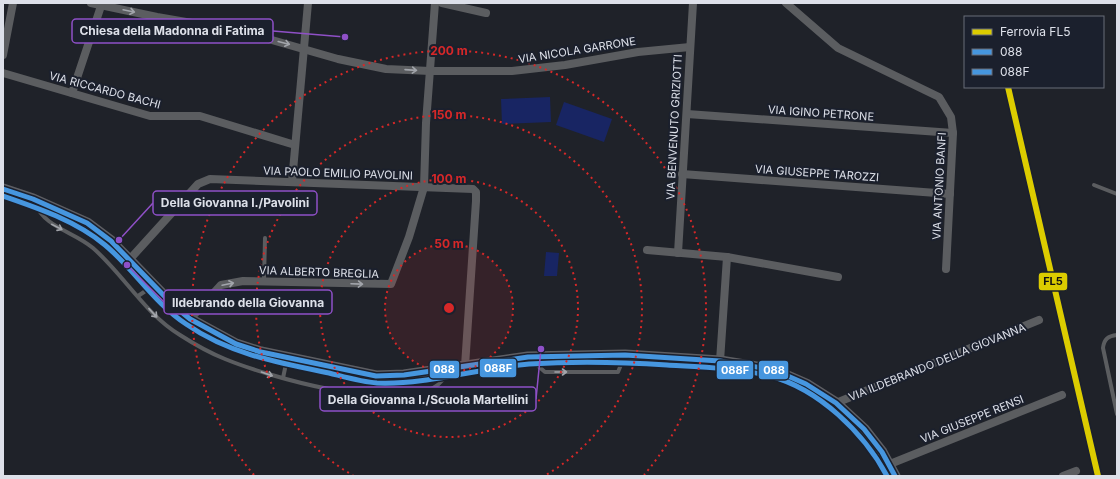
<svg xmlns="http://www.w3.org/2000/svg" width="1120" height="479" font-family="Inter,sans-serif">
<rect width="100%" height="100%" fill="#1f2229"/>
<g fill="#182563">
<path d="M550,97L551,122L502,124L501,99Z"/>
<path d="M564,102L612,119L604,142L556,125Z"/>
<path d="M546,252L559,253L557,276H544Z"/>
</g>
<g fill="none" stroke-linecap="round" stroke-linejoin="round">
<g stroke="#5b5d60" stroke-width="4">
<path d="M1094,185L1117,194"/>
<path d="M35,203C45,228 73,231 93,248C124,275 145,314 180,335C194,344 210,353 225,359C269,377 391,412 433,388C441,384 445,377 449,370"/>
<path d="M264,281L265,238"/>
<path d="M138,296L153,286"/>
<path d="M1117,335C1108,336 1104,339 1103,348L1117,414"/>
<path d="M530,359L545,372H618L625,355"/>
<path d="M283,378L287,359"/>
<path d="M377,396L380,377"/>
</g>
<g stroke="#5b5d60" stroke-width="8">
<path d="M91,3L157,17L244,32L338,59L386,69L430,71H512L565,65L638,52L690,47"/>
<path d="M442,3L486,13"/>
<path d="M786,3L838,48L939,97L951,117L953,133L946,269"/>
<path d="M3,55L13,3"/>
<path d="M3,73L150,116H200L295,145"/>
<path d="M72,93L101,6"/>
<path d="M687,114L953,133"/>
<path d="M682,174L950,194"/>
<path d="M292,182L308,3"/>
<path d="M647,250L727,257L838,277"/>
<path d="M678,253L693,3"/>
<path d="M130,259L198,184L210,179L473,189L476,192V201L465,366"/>
<path d="M190,319L221,285L243,281L391,284L409,237L424,187L426,123L435,3"/>
<path d="M720,361L727,257"/>
<path d="M836,403L1039,320"/>
<path d="M890,464L1062,395"/>
<path d="M1063,476L1076,471"/>
</g>
<path stroke="#5e5f64" stroke-width="11" d="M3,189L33,199L87,223L111,241L173,305L190,319L236,344L261,352L376,376L404,375L528,357L625,355L720,361L751,366L774,370L806,384L836,403L864,429L882,452L895,476"/>
<defs>
<path id="bus-1" d="M3,189L33,199L87,223L111,241L173,305L190,319L236,344L261,352L376,376L404,375L528,357L625,355L720,361L774,370L806,384L836,403L864,429L882,452L895,476"/>
<path id="bus-2" d="M3,196C38,208 76,221 105,245C134,269 154,303 186,324C229,354 279,363 329,373C345,377 362,382 377,383C428,385 479,368 529,364C575,361 622,362 667,365C701,367 736,368 770,376C819,389 864,433 887,476"/>
</defs>
<use href="#bus-1" stroke="#1b202d" stroke-width="8"/>
<use href="#bus-2" stroke="#1b202d" stroke-width="8"/>
<use href="#bus-1" stroke="#4696df" stroke-width="5"/>
<use href="#bus-2" stroke="#4696df" stroke-width="5"/>
<defs>
<path id="rail-1" d="M1008,87L1098,476"/>
</defs>
<use href="#rail-1" stroke="#1b202d" stroke-width="9"/>
<use href="#rail-1" stroke="#dccc00" stroke-width="6"/>
</g>
<defs><path id="oneway-shaft" d="M-6 0H5M1.5-3L5.5 0L1.5 3" fill="none" stroke-width="1.6" stroke-linecap="round" stroke-linejoin="round"/></defs>
<g stroke="#a2a5ab">
<use href="#oneway-shaft" transform="translate(129 11) rotate(12)"/>
<use href="#oneway-shaft" transform="translate(284 43) rotate(14)"/>
<use href="#oneway-shaft" transform="translate(411 70) rotate(4)"/>
<use href="#oneway-shaft" transform="translate(57 227) rotate(27)"/>
<use href="#oneway-shaft" transform="translate(228 284) rotate(-12)"/>
<use href="#oneway-shaft" transform="translate(357 284) rotate(2)"/>
<use href="#oneway-shaft" transform="translate(153 313) rotate(47)"/>
<use href="#oneway-shaft" transform="translate(561 372)"/>
<use href="#oneway-shaft" transform="translate(267 374) rotate(19)"/>
</g>
<circle cx="449" cy="308" r="64" fill="#d62828" fill-opacity=".12"/>
<g fill="none" stroke="#d62828" stroke-width="2" stroke-dasharray="2 4">
<circle cx="449" cy="308" r="64"/>
<circle cx="449" cy="308" r="129"/>
<path d="M354 476A193 193 0 1 1 544 476"/>
<path d="M254 475A257 257 0 1 1 644 475"/>
</g>
<g text-anchor="middle" dominant-baseline="central" stroke-width="4" stroke-linejoin="round" paint-order="stroke">
<g font-size="11" fill="#dde0e9" stroke="#1b202d">
<text transform="translate(577 50) rotate(-9)">VIA NICOLA GARRONE</text>
<text transform="translate(105 90) rotate(15)">VIA RICCARDO BACHI</text>
<text transform="translate(821 113) rotate(4)">VIA IGINO PETRONE</text>
<text transform="translate(674 127) rotate(-87)">VIA BENVENUTO GRIZIOTTI</text>
<text transform="translate(338 173) rotate(2)">VIA PAOLO EMILIO PAVOLINI</text>
<text transform="translate(817 173) rotate(4)">VIA GIUSEPPE TAROZZI</text>
<text transform="translate(939 186) rotate(-87)">VIA ANTONIO BANFI</text>
<text transform="translate(319 272) rotate(2)">VIA ALBERTO BREGLIA</text>
<text transform="translate(937 362) rotate(-22)">VIA ILDEBRANDO DELLA GIOVANNA</text>
<text transform="translate(972 419) rotate(-22)">VIA GIUSEPPE RENSI</text>
</g>
</g>
<circle cx="449" cy="308" r="6" fill="#d62828" stroke="#1b202d" stroke-width="2"/>
<g font-size="12" text-anchor="middle" font-weight="bold" fill="#d62828" stroke="#1b202d" stroke-width="4" stroke-linejoin="round" paint-order="stroke">
<text x="449" y="55">200 m</text>
<text x="449" y="119">150 m</text>
<text x="449" y="183">100 m</text>
<text x="449" y="248">50 m</text>
</g>
<path fill="none" stroke="#8f50c7" stroke-width="1.5" d="M345 37L273 31M119 240L153 203M127 265L164 302M541 349L536 399"/>
<g fill="#8f50c7" stroke="#1b202d" stroke-width="1.5">
<circle cx="345" cy="37" r="4"/>
<circle cx="119" cy="240" r="4"/>
<circle cx="127" cy="265" r="4"/>
<circle cx="541" cy="349" r="4"/>
</g>
<g fill="#1b202d" stroke="#8f50c7" stroke-width="1.5">
<rect x="72" y="19" width="201" height="24" rx="4"/>
<rect x="153" y="191" width="164" height="24" rx="4"/>
<rect x="164" y="290" width="168" height="24" rx="4"/>
<rect x="320" y="387" width="216" height="24" rx="4"/>
</g>
<g font-size="12" text-anchor="middle" font-weight="bold" fill="#dde0e9">
<text x="172" y="35">Chiesa della Madonna di Fatima</text>
<text x="235" y="207">Della Giovanna I./Pavolini</text>
<text x="248" y="307">Ildebrando della Giovanna</text>
<text x="428" y="404">Della Giovanna I./Scuola Martellini</text>
</g>
<g stroke="#1b202d" stroke-width="1.5">
<rect x="1038" y="272" width="30" height="19" rx="4" fill="#dccc00"/>
<rect x="479" y="358" width="38" height="20" rx="4" fill="#4696df"/>
<rect x="429" y="360" width="31" height="19" rx="4" fill="#4696df"/>
<rect x="758" y="360" width="31" height="20" rx="4" fill="#4696df"/>
<rect x="716" y="360" width="38" height="20" rx="4" fill="#4696df"/>
</g>
<g font-size="11" text-anchor="middle" font-weight="bold" fill="#fff">
<text x="498" y="372">088F</text>
<text x="444" y="373">088</text>
<text x="774" y="374">088</text>
<text x="735" y="374">088F</text>
</g>
<g font-size="11" text-anchor="middle" font-weight="bold" fill="#111">
<text x="1053" y="285">FL5</text>
</g>
<rect width="1120" height="479" fill="none" stroke="#dde0e9" stroke-width="8"/>
<rect x="964" y="16" width="140" height="72" fill="#1b202d" stroke="#696d78"/>
<rect x="972" y="29" width="20" height="6" fill="#dccc00" stroke="#696d78"/>
<text x="1000" y="36" font-size="12" fill="#dde0e9">Ferrovia FL5</text>
<rect x="972" y="49" width="20" height="6" fill="#4696df" stroke="#696d78"/>
<text x="1000" y="56" font-size="12" fill="#dde0e9">088</text>
<rect x="972" y="69" width="20" height="6" fill="#4696df" stroke="#696d78"/>
<text x="1000" y="76" font-size="12" fill="#dde0e9">088F</text>
</svg>
